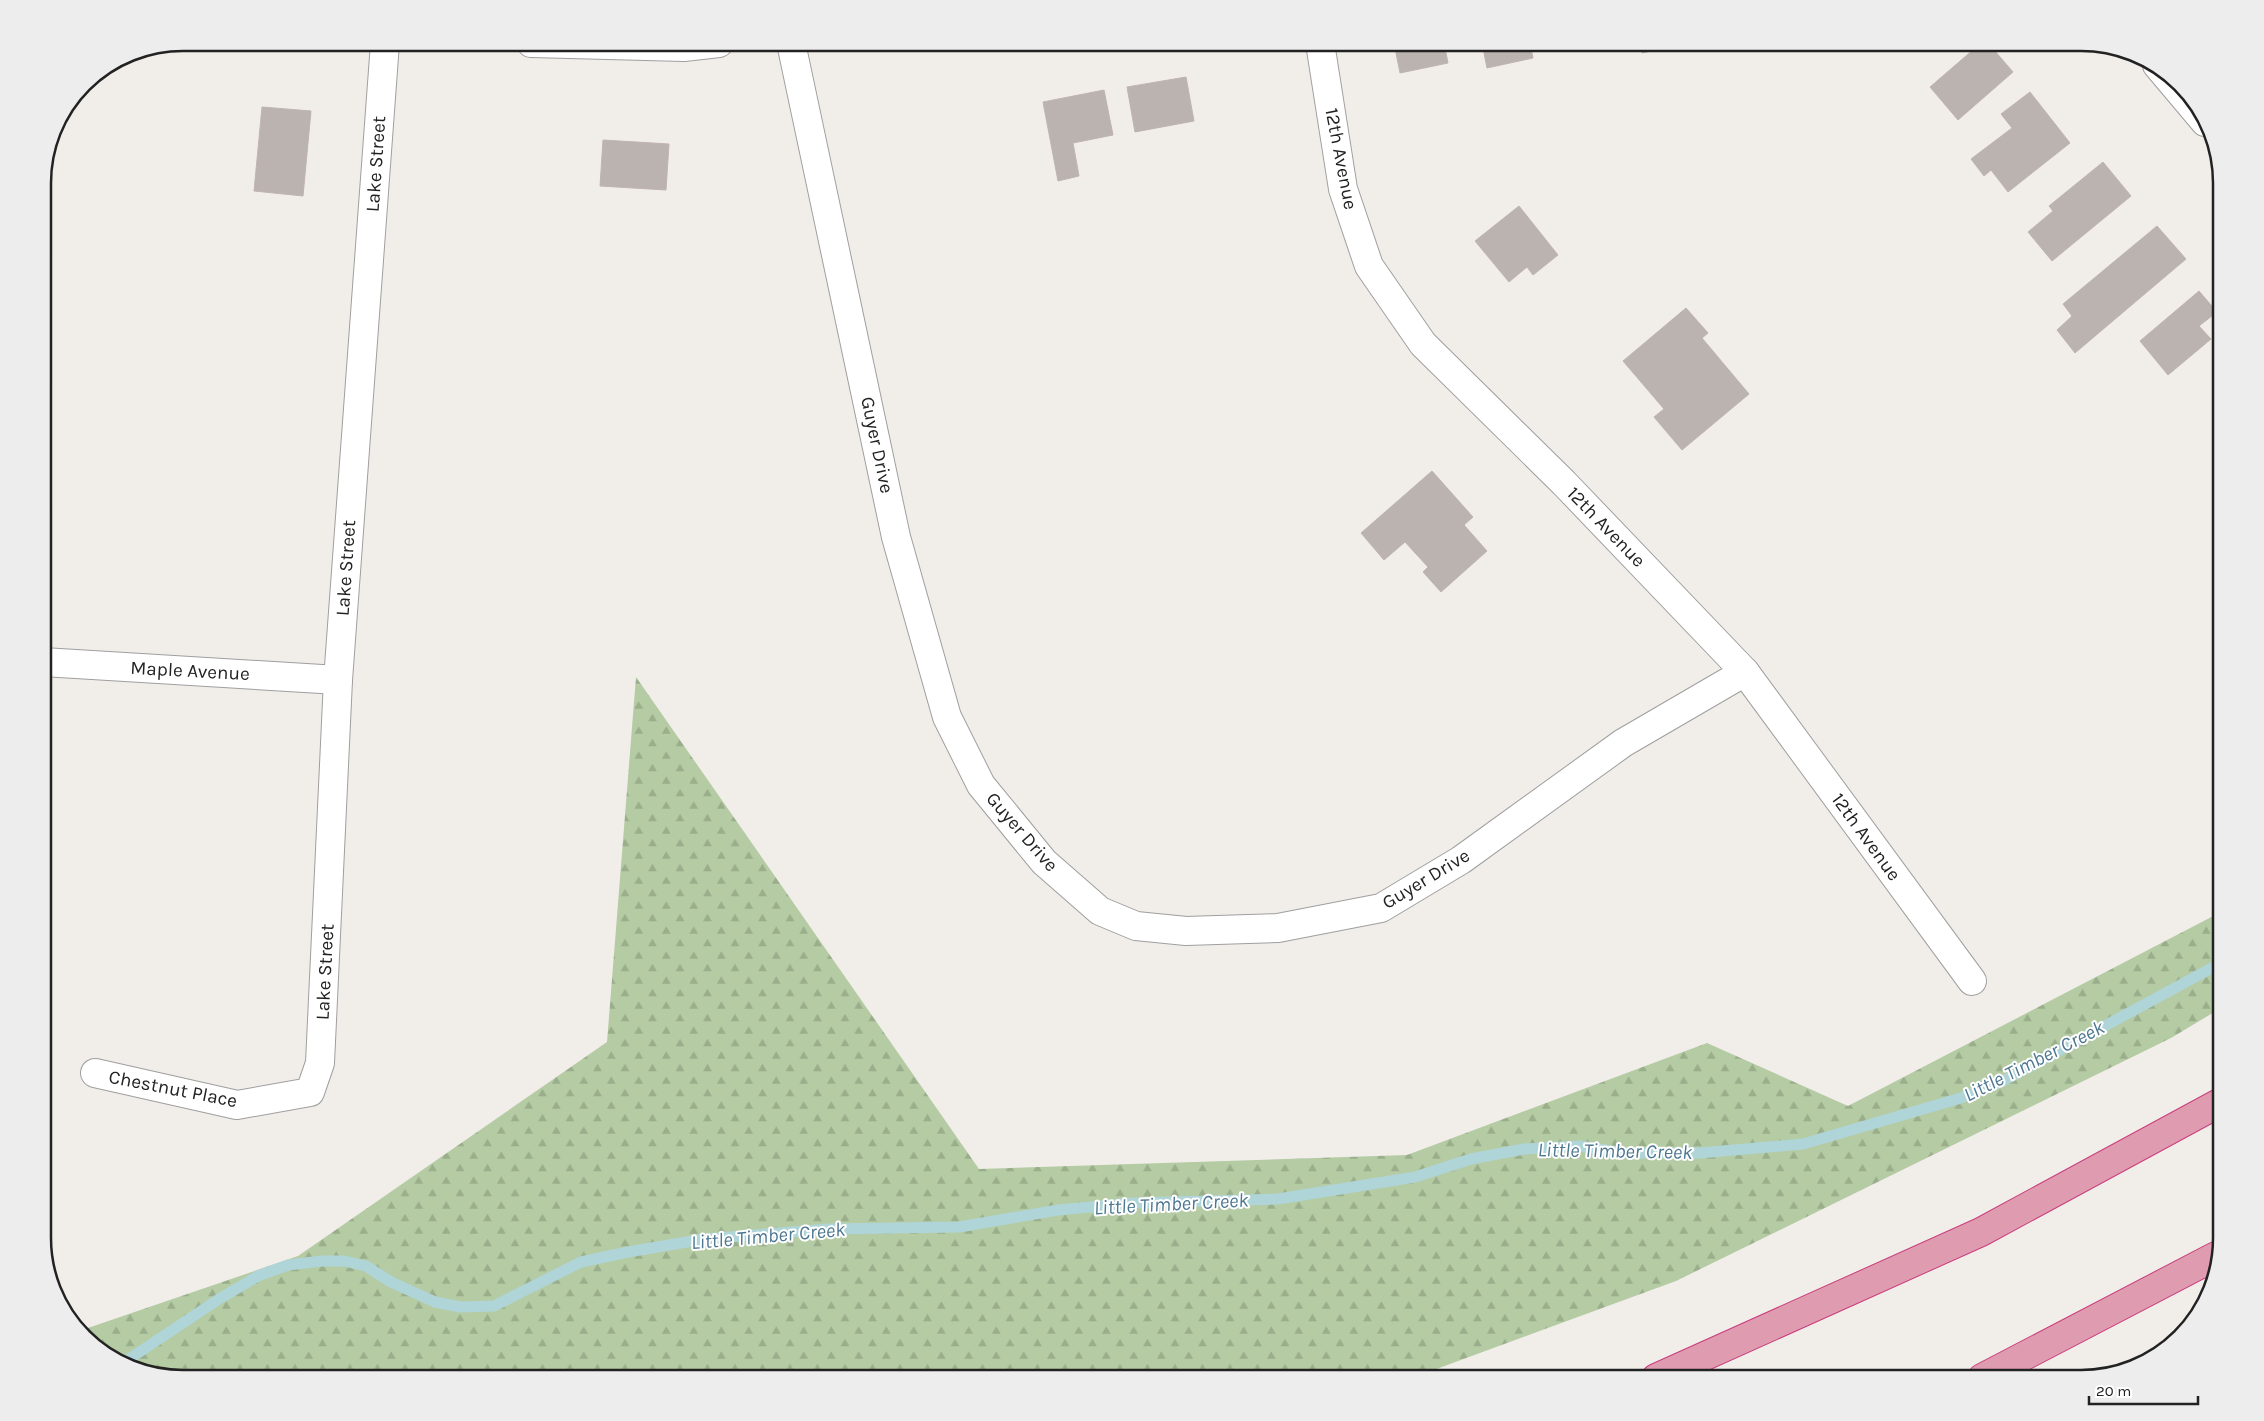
<svg xmlns="http://www.w3.org/2000/svg" width="2264" height="1421" font-family="Karla,sans-serif">
<defs>
<pattern id="forest-firs" width="22" height="20" patternUnits="userSpaceOnUse" patternTransform="scale(1.25)"><rect width="22" height="20" fill="#b4cba3"/><path d="M5 1l3.5 6h-7zM16 11l3.5 6h-7z" fill="#9aae8c"/></pattern>
</defs>
<rect width="100%" height="100%" fill="#f1eeea"/>
<path fill="url(#forest-firs)" d="M636,677L979,1169L1407,1155L1707,1043L1848,1106L2221,912V1008L2171,1038L1676,1281L1412,1378H183L105,1355L82,1330L298,1256L607,1042Z"/>
<g fill="none" stroke-linecap="round" stroke-linejoin="round">
<path stroke="#b0d5d9" stroke-width="11" d="M126,1361L219,1299L258,1276L288,1265L322,1261H344L366,1266L391,1282L435,1302L460,1307L494,1306L581,1262L628,1252L704,1239L829,1229L959,1227L1058,1210L1134,1203L1278,1199L1415,1177L1471,1159L1524,1149L1580,1146L1623,1153H1699L1803,1144L1961,1098L2003,1081L2221,963"/>
</g>
<g fill="#bab3b0" stroke="#c1b4ae">
<path d="M1394,43H1444L1448,63L1400,73Z"/>
<path d="M1482,43H1530L1533,58L1487,68Z"/>
<path d="M1640,43H1685V44L1642,53Z"/>
<path d="M1981,43H1988L2013,72L1958,120L1930,87Z"/>
<path d="M1186,77L1194,121L1135,132L1127,87Z"/>
<path d="M1104,90L1113,135L1073,143L1079,176L1058,181L1043,102Z"/>
<path d="M2030,92L2070,143L2008,192L1991,170L1984,176L1971,159L2012,128L2001,114Z"/>
<path d="M262,107L311,111L303,196L254,191Z"/>
<path d="M603,140L669,144L666,190L600,186Z"/>
<path d="M2103,162L2131,196L2052,261L2028,232L2053,211L2049,206Z"/>
<path d="M1519,206L1558,255L1533,275L1527,267L1509,282L1475,241Z"/>
<path d="M2157,226L2186,259L2075,353L2057,330L2072,316L2063,304Z"/>
<path d="M2199,291L2217,312L2199,326L2211,339L2168,375L2140,341Z"/>
<path d="M1686,308L1708,333L1702,338L1749,394L1682,450L1654,417L1664,409L1623,361Z"/>
<path d="M1432,471L1473,517L1464,525L1487,551L1441,592L1423,572L1428,567L1405,542L1384,560L1361,533Z"/>
</g>
<g fill="none" stroke-linecap="round" stroke-linejoin="round">
<defs>
<g id="street">
<path d="M531,43L684,47L719,43"/>
<path d="M791,43L896,537L947,717L981,785L1044,862L1100,911L1136,926L1186,931L1278,928L1381,908L1461,860L1623,743L1745,672"/>
<path d="M1320,43L1343,189L1369,266L1423,344L1564,483L1745,672L1972,981"/>
<path d="M2157,65L2205,122"/>
<path d="M43,662L338,680"/>
<path d="M95,1073L237,1105L310,1092L320,1063L338,680L385,43"/>
</g>
<g id="highway">
<path d="M1656,1378L1981,1232L2221,1102"/>
<path d="M1982,1378L2216,1256"/>
</g>
</defs>
<use href="#street" stroke="#9f9f9f" stroke-width="30"/>
<use href="#highway" stroke="#c93d7d" stroke-width="30"/>
<use href="#street" stroke="#fff" stroke-width="28"/>
<use href="#highway" stroke="#df9bb0" stroke-width="28"/>
</g>
<g text-anchor="middle" dominant-baseline="central" stroke-width="4" stroke-linejoin="round" paint-order="stroke">
<g font-size="19" fill="#222" stroke="#fff">
<text transform="translate(1341 159) rotate(79)">12th Avenue</text>
<text transform="translate(376 164) rotate(-86)">Lake Street</text>
<text transform="translate(877 445) rotate(78)">Guyer Drive</text>
<text transform="translate(1606 527) rotate(46)">12th Avenue</text>
<text transform="translate(346 568) rotate(-86)">Lake Street</text>
<text transform="translate(190 671) rotate(3)">Maple Avenue</text>
<text transform="translate(1022 832) rotate(49)">Guyer Drive</text>
<text transform="translate(1866 837) rotate(54)">12th Avenue</text>
<text transform="translate(1426 879) rotate(-31)">Guyer Drive</text>
<text transform="translate(325 972) rotate(-87)">Lake Street</text>
<text transform="translate(173 1089) rotate(11)">Chestnut Place</text>
</g>
<g font-size="20" font-style="italic" fill="#4d7791" stroke="#fff">
<text transform="translate(2034 1061) rotate(-27)">Little Timber Creek</text>
<text transform="translate(1615 1151) rotate(1)">Little Timber Creek</text>
<text transform="translate(1171 1204) rotate(-3)">Little Timber Creek</text>
<text transform="translate(768 1236) rotate(-5)">Little Timber Creek</text>
</g>
</g>
<path d="M0 0H2264V1421H0ZM183 51H2081A132 132 0 0 1 2213 183V1238A132 132 0 0 1 2081 1370H183A132 132 0 0 1 51 1238V183A132 132 0 0 1 183 51Z" fill="#ededed" fill-rule="evenodd"/>
<path fill="none" stroke="#222" stroke-width="2.5" d="M183 51H2081A132 132 0 0 1 2213 183V1238A132 132 0 0 1 2081 1370H183A132 132 0 0 1 51 1238V183A132 132 0 0 1 183 51Z"/>
<path d="M2089 1396v8h109v-8" fill="none" stroke="#222222" stroke-width="2.5"/>
<text x="2096" y="1396" font-size="15" fill="#222222" stroke="#ffffff" stroke-width="4" paint-order="stroke">20 m</text>
</svg>
